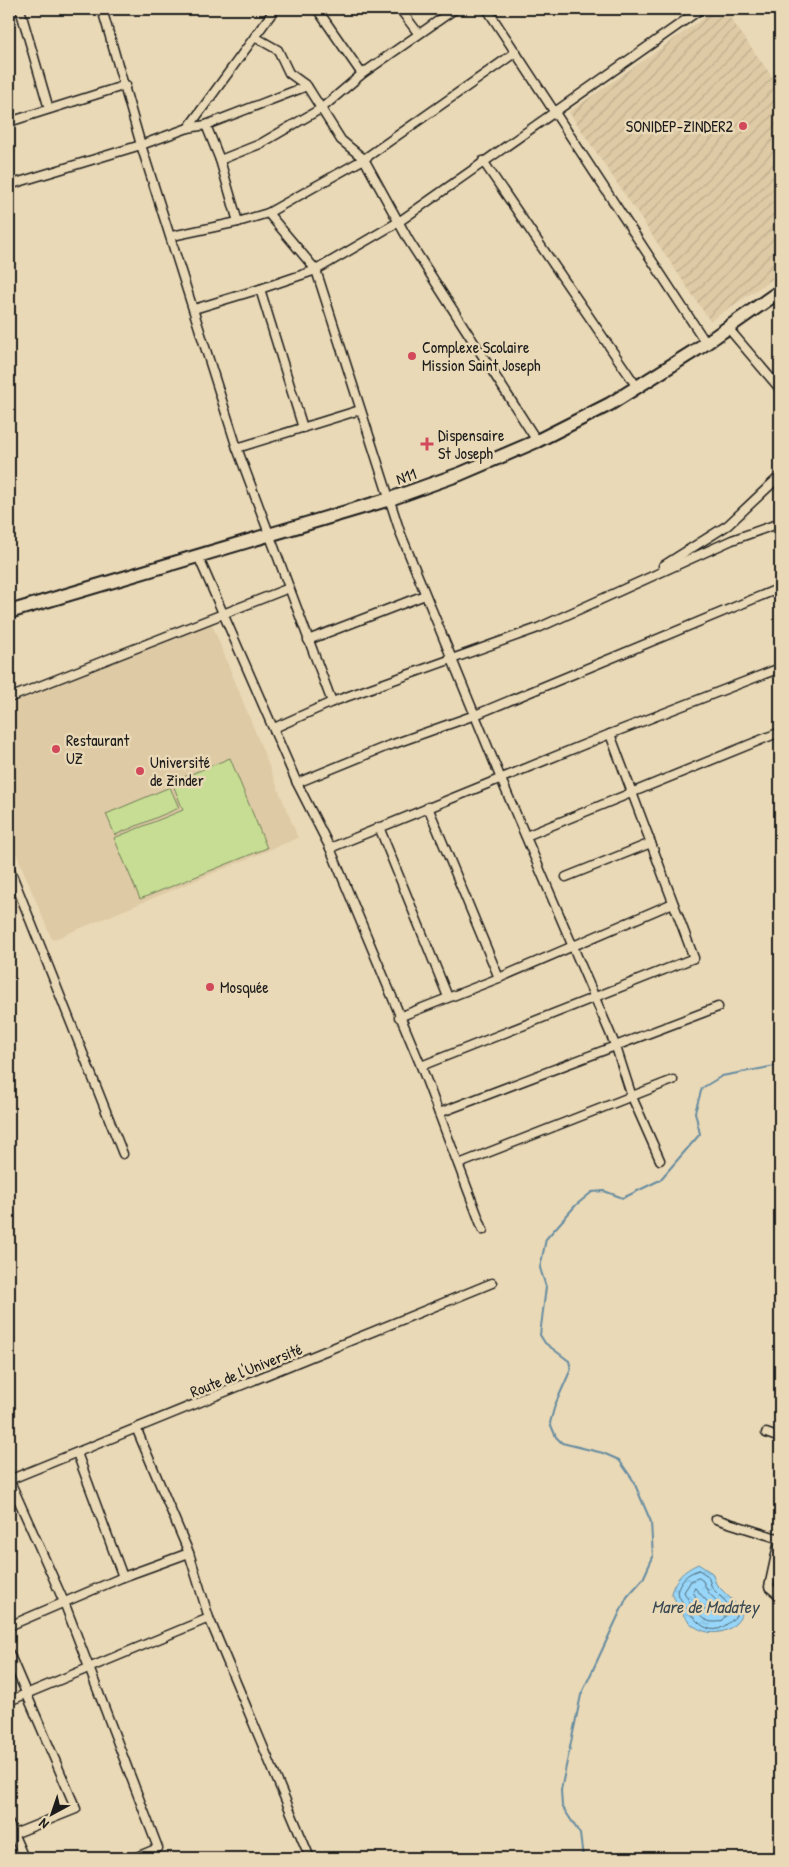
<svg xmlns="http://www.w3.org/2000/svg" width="789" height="1867" font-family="'Patrick Hand',sans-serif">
<defs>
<pattern id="industrial-furrows" width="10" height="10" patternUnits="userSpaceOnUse" patternTransform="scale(1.25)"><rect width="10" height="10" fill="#decaa5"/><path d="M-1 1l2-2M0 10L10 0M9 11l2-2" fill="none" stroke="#bead8d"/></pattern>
<pattern id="water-ripples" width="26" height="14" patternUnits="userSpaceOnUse" patternTransform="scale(1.25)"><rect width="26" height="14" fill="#98d7fa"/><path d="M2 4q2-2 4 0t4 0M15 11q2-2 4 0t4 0" fill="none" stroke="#82b8d6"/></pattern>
</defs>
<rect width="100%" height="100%" fill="#ead9b6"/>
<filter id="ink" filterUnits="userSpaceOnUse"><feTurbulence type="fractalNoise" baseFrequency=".02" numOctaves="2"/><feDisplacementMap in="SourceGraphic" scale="10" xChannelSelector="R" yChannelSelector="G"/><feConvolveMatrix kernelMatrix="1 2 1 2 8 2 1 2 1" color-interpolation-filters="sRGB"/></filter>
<g filter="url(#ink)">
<path fill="#decaa5" d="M211,622L298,838L52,940L9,836V705L93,670L151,642L172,637L174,640L179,639L181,634Z"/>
<path fill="url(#industrial-furrows)" d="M717,9H724L780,88V274L710,321L569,112Z"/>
<g fill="#c6dd93" stroke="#717c58">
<path d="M230,758L267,848L140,899L114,838L183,810L172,782Z"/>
<path d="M170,787L179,808L115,835L106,814Z"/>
</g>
<path fill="url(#water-ripples)" stroke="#668ca1" d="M698,1564L712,1573L716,1584L743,1611C735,1635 708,1639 690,1623C682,1616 677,1602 671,1593C676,1577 684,1571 698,1564Z"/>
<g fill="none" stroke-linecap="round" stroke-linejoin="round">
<g stroke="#4e6775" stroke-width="1">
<path d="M699,1570L708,1576L712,1588L737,1613C736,1618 731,1621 727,1624C705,1643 686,1608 677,1593C679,1581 687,1573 699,1570Z"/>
<path d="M699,1578L703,1581L708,1592L728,1613L721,1621C701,1627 692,1606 684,1592L691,1581Z"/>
<path d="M695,1588L715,1610L714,1613L703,1609L693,1592Z"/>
</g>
<path stroke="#668ca1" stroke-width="2" d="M583,1858L580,1834L562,1806L561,1790L581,1695L627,1597L643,1579L653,1557L651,1522L633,1480L619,1460L603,1453L562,1443L556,1437L550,1423L555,1405L571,1369L569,1361L545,1343L540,1335L546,1287L540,1268L546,1239L576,1205L592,1192L604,1191L623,1198L660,1180L700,1134L695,1112L702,1088L722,1076L780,1065"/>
<defs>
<g id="minor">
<path d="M20,9L49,109"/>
<path d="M102,9L141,145L237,448L332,702"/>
<path d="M317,9L362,74"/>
<path d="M400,9L418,33"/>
<path d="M487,9L706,343"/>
<path d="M255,37L278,50L289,73L307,86L341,140L364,159L409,241L537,441"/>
<path d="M9,122L126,85"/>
<path d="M206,125L220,160L238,222"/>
<path d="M188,128L275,9"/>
<path d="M220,160L260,144L322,108L362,74L455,9"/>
<path d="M483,161L637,387"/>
<path d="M9,185L141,145L188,128L206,125L307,86"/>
<path d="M268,213L364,159L516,52"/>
<path d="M172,236L238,222L268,213L316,270L400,532L501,779L616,1047L632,1097L660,1160"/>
<path d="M194,309L260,289"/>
<path d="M728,328L780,389"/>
<path d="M303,428L260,289L316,270L400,221L701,9"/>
<path d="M237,448L360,410"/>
<path d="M198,556L297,783L330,848L421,1066L483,1230"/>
<path d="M663,566L728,525L780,476"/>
<path d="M308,640L425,595"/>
<path d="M9,698L289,588"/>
<path d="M274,728L332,702L538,628L732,540L780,523"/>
<path d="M297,783L385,747L475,715L780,588"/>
<path d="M428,807L499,978"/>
<path d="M379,827L448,997"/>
<path d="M526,836L780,732"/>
<path d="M330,848L610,734L780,668"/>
<path d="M9,867L123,1154"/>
<path d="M566,877L651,843"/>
<path d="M399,1017L499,978L673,903"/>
<path d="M421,1066L694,958L610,734"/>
<path d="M439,1113L718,1007"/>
<path d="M459,1164L673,1080"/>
<path d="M137,1430L189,1553L209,1618L310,1858"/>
<path d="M766,1433L780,1438"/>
<path d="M77,1453L123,1577"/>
<path d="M9,1479L64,1602L158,1848L134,1858"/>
<path d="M9,1480L492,1283"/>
<path d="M716,1519L780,1539"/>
<path d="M780,1536L769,1587L780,1596"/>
<path d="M9,1626L123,1577L189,1553"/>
<path d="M9,1653L76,1809L9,1836"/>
<path d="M9,1701L209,1618"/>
<path d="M9,1824L24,1858"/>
</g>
<path id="primary" d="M9,612L390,499L460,474L537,441L610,404L699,348L780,291"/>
</defs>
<use href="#minor" stroke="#1c1c1c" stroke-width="11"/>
<use href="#primary" stroke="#1c1c1c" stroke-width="16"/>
<use href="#minor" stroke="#ead9b6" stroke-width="8"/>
<use href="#primary" stroke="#ead9b6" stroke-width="12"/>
</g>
</g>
<g fill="#d1495b" stroke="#ead9b6" stroke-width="2">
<circle cx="743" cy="126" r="5"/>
<circle cx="412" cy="356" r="5"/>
<path d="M424.5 436.5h5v5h5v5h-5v5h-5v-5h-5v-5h5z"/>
<circle cx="56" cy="749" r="5"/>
<circle cx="140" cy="771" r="5"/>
<circle cx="210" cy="987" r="5"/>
</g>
<g text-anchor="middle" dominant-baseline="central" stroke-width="5" stroke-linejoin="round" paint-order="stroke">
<g font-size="16" fill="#1c1c1c" stroke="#ead9b6" text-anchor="start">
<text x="733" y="126" text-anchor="end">SONIDEP-ZINDER2</text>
<text x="422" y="347">Complexe Scolaire<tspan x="422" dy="18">Mission Saint Joseph</tspan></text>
<text x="438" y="435">Dispensaire<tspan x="438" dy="18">St Joseph</tspan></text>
<text x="66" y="740">Restaurant<tspan x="66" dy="18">UZ</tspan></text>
<text x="150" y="762">Université<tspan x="150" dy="18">de Zinder</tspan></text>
<text x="220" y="987">Mosquée</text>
</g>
<g font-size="16" fill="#1c1c1c" stroke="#ead9b6">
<text transform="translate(406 476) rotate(-19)">N11</text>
<text transform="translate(246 1370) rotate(-22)">Route de l'Université</text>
</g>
<g font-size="18" font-style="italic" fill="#3b4b54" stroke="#ead9b6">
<text x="705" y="1606">Mare de Madatey</text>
</g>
</g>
<rect width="789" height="1867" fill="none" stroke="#ead9b6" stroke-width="30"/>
<rect x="15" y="15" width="759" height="1837" fill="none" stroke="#1c1c1c" stroke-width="2" filter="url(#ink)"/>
<g transform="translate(52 1814) rotate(220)" stroke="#ead9b6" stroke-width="4" paint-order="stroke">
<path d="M0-4L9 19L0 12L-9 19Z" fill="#1c1c1c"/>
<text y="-8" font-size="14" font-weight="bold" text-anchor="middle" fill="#1c1c1c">N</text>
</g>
</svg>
